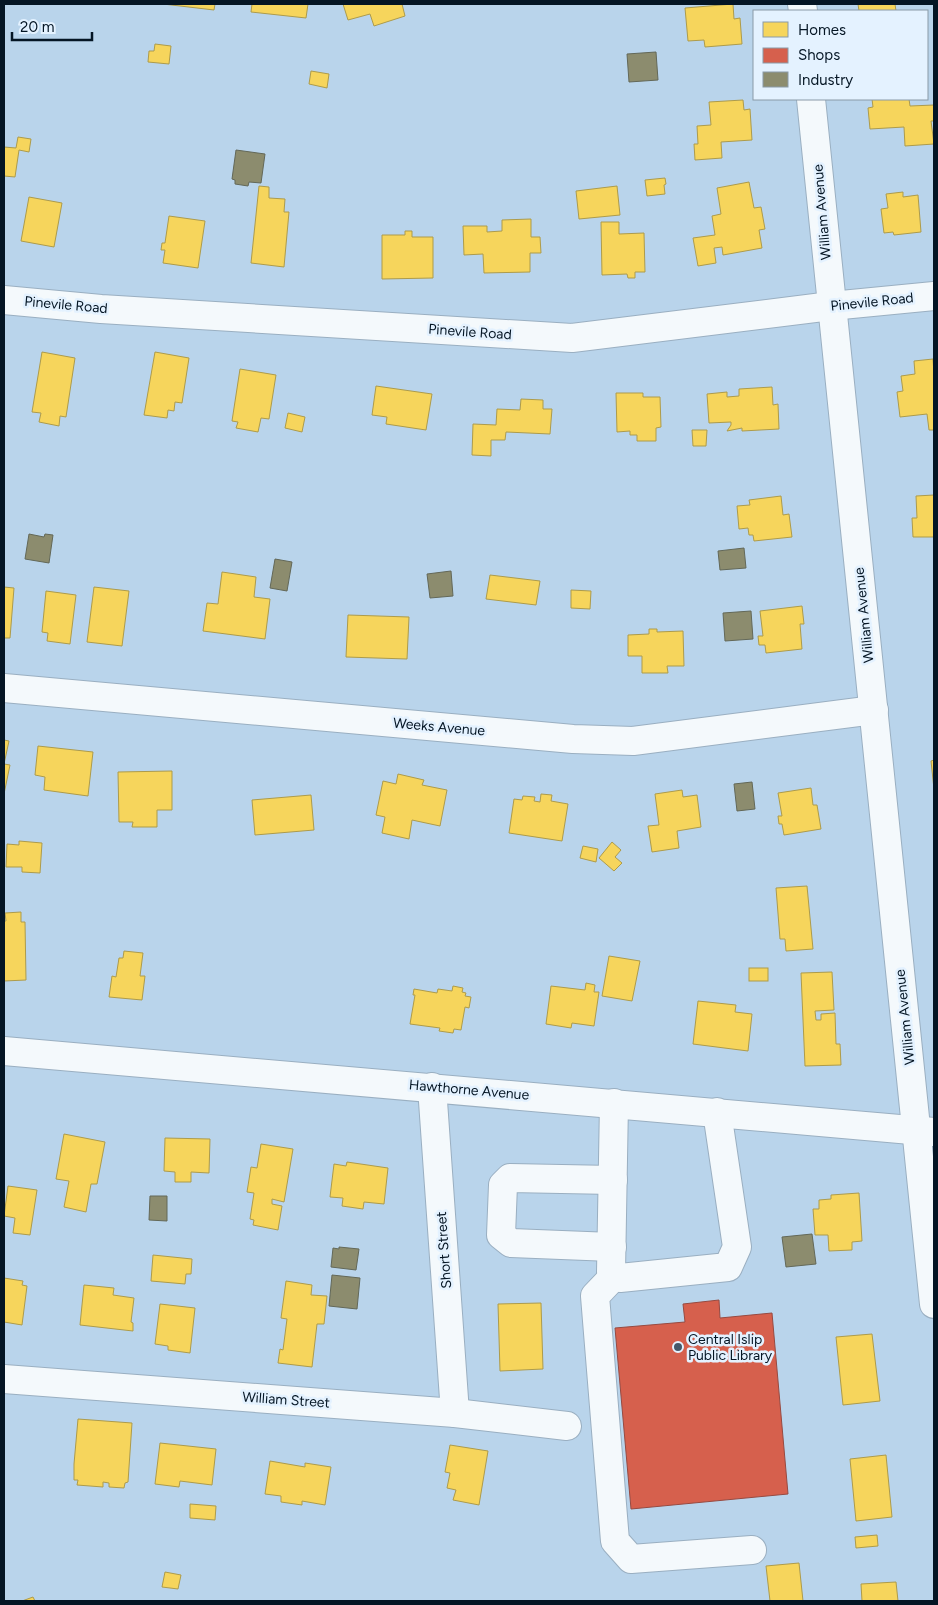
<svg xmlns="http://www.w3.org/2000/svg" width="938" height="1605" font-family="Figtree,sans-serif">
<rect width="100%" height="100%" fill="#b9d4eb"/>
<g fill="#f6d55c" stroke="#ad9b4b">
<path d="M163,4H215L214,10Z"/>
<path d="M252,4H308L306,18L251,12Z"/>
<path d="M343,4H402L405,16L374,26L370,14L348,20Z"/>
<path d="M733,4L734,19L740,18L742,44L705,47L704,40L688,41L685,8Z"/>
<path d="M858,4H895L896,11H859Z"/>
<path d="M155,44L171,46L169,64L148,62L149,51H154Z"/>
<path d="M311,71L329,74L327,88L309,84Z"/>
<path d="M872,99H909L910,106L934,105V121H931L934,144L905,146L904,127L870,129L868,108L873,107Z"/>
<path d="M743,100L744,110L750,109L752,140L721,142L722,158L695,160L694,144H698L697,126L711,125L709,102Z"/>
<path d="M18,137L31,139L29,152L19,150L15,177L4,176V147L16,148Z"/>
<path d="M665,178L666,184L664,185L665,194L647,196L645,180Z"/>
<path d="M749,182L754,208L761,207L765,229L759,230L762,248L723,255L722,247L714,248L716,263L698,266L693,238L715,235L712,216L721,214L717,188Z"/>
<path d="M259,186L269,187V198L285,199L284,212H289L284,267L251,263Z"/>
<path d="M617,186L620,215L579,219L576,191Z"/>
<path d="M903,192V197L918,195L921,232L894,235L893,232L884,233L881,209L888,208L886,194Z"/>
<path d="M29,197L62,203L54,247L21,241Z"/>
<path d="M169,216L205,221L198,268L163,263L165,250H161L162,243H165Z"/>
<path d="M531,219V237H540L541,253H530V272L484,273L483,254L464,255L463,226H487V232L502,231V220Z"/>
<path d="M601,222H619V234L644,233L645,272H635V278H628L627,274L602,275Z"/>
<path d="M405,231H412V237H433V278L382,279V235H405Z"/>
<path d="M42,352L75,358L66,417L60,416L59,426L39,422L41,413L32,412Z"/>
<path d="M155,352L189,358L182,403L175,402L174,411L168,410L167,418L144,415Z"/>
<path d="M933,359L934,374V430H929L927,414L900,417L897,392L903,391L901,376L915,374L914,361Z"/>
<path d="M240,369L276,375L269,419L261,418L258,432L236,428L238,422L232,421Z"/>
<path d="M376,386L432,394L426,430L386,424L387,417L372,415Z"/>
<path d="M772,387L773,405L778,404L779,429L742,431V428L727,431L731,425V422L709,423L707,394L727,392V397L739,396V389Z"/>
<path d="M616,393H643V397H660L661,427L656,428V441H637V435H630V431L617,432Z"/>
<path d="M521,399L543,400V409H552L550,434L506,432L505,440H491V456L472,455L473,424L496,425L497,409L520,410Z"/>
<path d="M288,413L305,417L302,432L285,428Z"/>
<path d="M692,430H707L706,446H693Z"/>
<path d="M934,495V537H913L912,518H917L916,496Z"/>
<path d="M781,496L783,515L789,514L792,537L754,541L753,535H749L748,528L739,529L737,506L750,505L749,500Z"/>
<path d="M222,572L256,577L254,597L270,599L265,639L203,631L207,603L218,604Z"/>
<path d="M490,575L540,581L536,605L486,599Z"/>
<path d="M4,587L14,588L10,638H4V641Z"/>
<path d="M94,587L129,591L122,646L87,642Z"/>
<path d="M571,590L591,591L590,609L571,608Z"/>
<path d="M46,591L76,595L70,644L47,641L48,633L42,632Z"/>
<path d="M802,606L804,624H800L802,649L766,653L765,645H759L758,636H763L760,611Z"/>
<path d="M348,615L409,617L407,659L346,657Z"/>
<path d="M649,629H657V632L683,631L684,666H667L668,673H642V656H628V635L649,634Z"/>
<path d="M4,740L9,741L4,764L10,765L4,794Z"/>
<path d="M38,746L93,752L88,796L44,790L45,777L35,775Z"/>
<path d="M934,760V789L931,761Z"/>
<path d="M172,771V810H157V827H132L133,822H119L118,772Z"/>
<path d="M398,774L424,780L422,785L447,790L440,826L412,820L409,839L382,833L385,817L376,815L383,781L396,784Z"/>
<path d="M811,788L813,805H817L821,829L784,835L782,824H779L778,816H782L778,793Z"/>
<path d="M682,790L683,797L697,795L701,827L677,831L679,848L652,852L648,826L659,825L655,794Z"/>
<path d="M541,794L552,795L551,801L568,804L562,841L509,833L514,799L522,800L523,796L535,797L534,801L540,802Z"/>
<path d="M311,795L314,830L255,835L252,800Z"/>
<path d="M19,841L42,843L40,873L22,872V867H6L7,844L19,845Z"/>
<path d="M612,842L621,850L615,857L622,863L614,871L599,858Z"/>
<path d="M583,846L598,849L596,862L580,858Z"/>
<path d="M807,886L813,949L786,951L785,939H780L776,888Z"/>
<path d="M21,912V922H25L26,980L4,981V921H6L5,913Z"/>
<path d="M124,951L143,953L140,976H145L142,1000L109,997L112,976L116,977L119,958H123Z"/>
<path d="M609,956L640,961L632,1001L602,996Z"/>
<rect x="749" y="968" width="19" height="13"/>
<path d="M832,972L834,1010L815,1011L816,1020H821V1014L835,1013L836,1044H840L841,1065L805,1066L801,973Z"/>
<path d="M586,983L595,985L594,992H599L594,1026L572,1023L571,1028L546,1024L551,986L585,990Z"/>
<path d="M453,986L463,988L462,992L466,993L465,996L471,997L469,1008L465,1007L461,1030L454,1029L453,1033L439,1031L440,1028L410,1024L415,995H413L414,989L437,993L438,989L452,991Z"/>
<path d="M698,1001L736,1005L735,1012L752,1014L748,1051L693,1044Z"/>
<path d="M64,1134L105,1142L97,1184H91L86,1212L64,1207L69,1181L56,1179Z"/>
<path d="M165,1138L210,1139L209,1173L191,1172V1182H175V1172L164,1171Z"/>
<path d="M261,1144L293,1149L284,1202L272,1199V1204L282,1206L278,1230L253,1225L254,1220L250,1219L254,1193L247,1192L251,1167L257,1168Z"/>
<path d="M347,1162L388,1168L384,1204L364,1202L363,1209L342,1206L343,1198L330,1197L334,1164L346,1166Z"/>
<path d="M8,1186L37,1190L30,1235L13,1233L15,1218L4,1216Z"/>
<path d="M859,1193L862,1241L852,1242V1250L829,1251L828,1235H815L813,1209H819V1200L831,1199V1195Z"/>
<path d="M153,1255L192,1259L191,1274H186L185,1284L151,1281Z"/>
<path d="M4,1278L23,1281L22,1285L27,1286L22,1325L4,1322Z"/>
<path d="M286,1281L312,1285L311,1295L327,1296L324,1324H317L312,1367L278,1363L280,1349L283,1350L287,1319L281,1318Z"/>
<path d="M84,1285L114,1288L113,1295L134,1298L131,1322L133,1323V1331L80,1325Z"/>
<path d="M541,1303L543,1369L500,1371L498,1304Z"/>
<path d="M160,1304L195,1308L190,1353L168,1350V1346L155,1344Z"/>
<path d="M872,1334L880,1401L843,1405L836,1337Z"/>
<path d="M78,1419L132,1423L128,1482L125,1483L124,1488L109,1487V1483L103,1482V1487L77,1485L78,1480H74V1464Z"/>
<path d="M160,1443L216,1449L212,1485L180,1481L179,1487L155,1484Z"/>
<path d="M450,1445L488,1451L479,1505L453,1500L456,1490L447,1488L450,1473L445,1472Z"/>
<path d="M886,1455L892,1517L856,1521L850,1459Z"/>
<path d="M270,1461L305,1467V1463L331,1467L325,1505L302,1501V1505L281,1502V1496L265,1494Z"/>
<path d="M190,1504L216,1506L215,1520L190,1518Z"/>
<path d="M877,1535L878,1546L856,1548L855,1537Z"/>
<path d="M799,1563L803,1601H770L766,1566Z"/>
<path d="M165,1572L181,1575L178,1589L162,1587Z"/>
<path d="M896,1582L898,1601H862L861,1584Z"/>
<path d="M33,1597L35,1601H22Z"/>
</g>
<path fill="#d6604d" stroke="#974a41" d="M719,1300L720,1318L772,1313L788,1494L631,1509L615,1328L685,1322L683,1304Z"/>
<g fill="#8c8c6e" stroke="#636858">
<path d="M656,52L658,80L629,82L627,54Z"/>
<path d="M236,150L265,154L261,183L249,182L248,186L235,184V180L232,179Z"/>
<path d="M29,534L44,537L45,534L53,535L49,563L25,559Z"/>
<path d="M744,548L746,568L720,570L718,551Z"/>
<path d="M275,559L292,562L287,591L270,588Z"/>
<path d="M451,571L453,596L430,598L427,574Z"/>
<path d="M751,611L753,639L725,641L723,613Z"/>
<path d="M752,782L755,809L737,811L734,784Z"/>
<path d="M150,1196H167V1221L149,1220Z"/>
<path d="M812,1234L816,1264L786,1267L782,1237Z"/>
<path d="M339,1247L359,1249L356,1270L331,1267L333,1248L339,1249Z"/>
<path d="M332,1275L360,1278L357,1309L329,1306Z"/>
</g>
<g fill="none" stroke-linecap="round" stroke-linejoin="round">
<defs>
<g id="minor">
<path d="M802,4L803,11"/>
<path d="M811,99L934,1304"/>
<path d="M4,300L101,309L572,338L831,306L934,296"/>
<path d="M4,688L573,739L633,741L874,710"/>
<path d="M4,1051L934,1132"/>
<path d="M432,1087L455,1413"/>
<path d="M614,1103L611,1272L620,1278L728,1267L737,1247L717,1112"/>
<path d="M612,1247L511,1243L501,1235L503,1185L510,1178L613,1180"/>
<path d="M615,1275L595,1296L615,1541L631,1559L752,1550"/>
<path d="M4,1379L455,1413L567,1426"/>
</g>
</defs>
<use href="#minor" stroke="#9aafc1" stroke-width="30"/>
<use href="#minor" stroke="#f4f9fc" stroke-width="28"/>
</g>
<circle fill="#43586a" stroke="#e4f2ff" stroke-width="2" cx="678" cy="1347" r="5"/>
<g text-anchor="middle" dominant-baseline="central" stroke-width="5" stroke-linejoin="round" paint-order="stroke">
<g font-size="14" fill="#041524" stroke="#e4f2ff">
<text transform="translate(822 212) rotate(-95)">William Avenue</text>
<text transform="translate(872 302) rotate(-6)">Pinevile Road</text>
<text transform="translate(66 305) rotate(5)">Pinevile Road</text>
<text transform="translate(470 332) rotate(4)">Pinevile Road</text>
<text transform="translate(864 615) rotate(-96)">William Avenue</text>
<text transform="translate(439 727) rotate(5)">Weeks Avenue</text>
<text transform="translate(905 1017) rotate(-96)">William Avenue</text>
<text transform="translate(469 1090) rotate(5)">Hawthorne Avenue</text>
<text transform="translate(444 1250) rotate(-94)">Short Street</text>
<text transform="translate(286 1400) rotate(4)">William Street</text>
</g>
<g font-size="14" fill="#041524" stroke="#e4f2ff" text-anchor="start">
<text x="688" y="1339">Central Islip<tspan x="688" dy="16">Public Library</tspan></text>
</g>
</g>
<rect width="938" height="1605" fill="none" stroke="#041524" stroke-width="10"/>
<rect x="753" y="10" width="175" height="90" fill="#e4f2ff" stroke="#8a9aa7"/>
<rect x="763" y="22" width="25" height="15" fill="#f6d55c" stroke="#8a9aa7"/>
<text x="798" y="35" font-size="15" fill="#041524">Homes</text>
<rect x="763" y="48" width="25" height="15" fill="#d6604d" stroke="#8a9aa7"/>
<text x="798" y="60" font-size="15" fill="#041524">Shops</text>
<rect x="763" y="72" width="25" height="15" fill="#8c8c6e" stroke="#8a9aa7"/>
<text x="798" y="85" font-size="15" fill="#041524">Industry</text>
<path d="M12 32v8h80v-8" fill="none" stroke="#041524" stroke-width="2.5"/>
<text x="20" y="32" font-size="15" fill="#041524" stroke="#e4f2ff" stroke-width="4" paint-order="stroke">20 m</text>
</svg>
